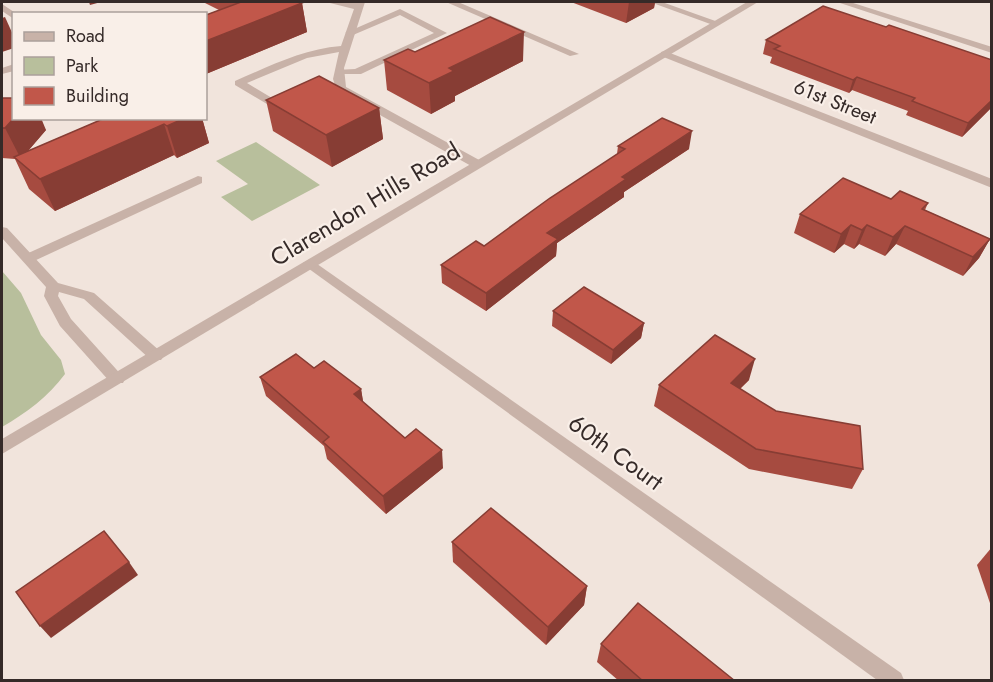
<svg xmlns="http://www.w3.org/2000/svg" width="993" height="682" font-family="Jost,sans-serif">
<rect width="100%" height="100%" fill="#f1e4dc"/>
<g fill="#b8bf9c">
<path d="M256,142L320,185L252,221L221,197L248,184L216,161Z"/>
<path d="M2,271L21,293L41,335L61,360L65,374C48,397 26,413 2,427Z"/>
</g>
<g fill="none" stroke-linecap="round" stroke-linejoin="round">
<g fill="#c8b2a8" fill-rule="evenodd">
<path d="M650,2H662L721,23L713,25Z"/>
<path d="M400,9L447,33L361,74H336V70L355,69L434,33L400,15L353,35L345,33Z"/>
<path d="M198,176L202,177V183L34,261L29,262L22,258L24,255Z"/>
</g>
<g fill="#c8b2a8" fill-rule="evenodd">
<path d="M326,2H365L344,68L346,87L481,161V167H473L337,91L333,79L339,52L307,58L247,83L277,101L289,99V103L276,108L272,107L235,85V81C270,66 303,49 341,46L354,9Z"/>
<path d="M446,2H458L579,54L570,56Z"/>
<path d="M837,2H850L992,47V53Z"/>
<path d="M2,4L17,14H14V19L2,11Z"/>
<path d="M665,51L992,179V188L661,56V52Z"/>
<path d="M14,64V71L2,74V68Z"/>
<path d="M2,227L7,228L58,283L94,293L161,352L164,356L161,360H151L84,299L59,292L58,296L71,319L125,379L123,383H111L60,326L44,296L46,287L2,238Z"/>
<path d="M310,259L901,673L904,680H877L305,266L303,263Z"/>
</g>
<path fill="#c8b2a8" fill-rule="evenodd" d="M747,2H758L2,454V439Z"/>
</g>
<g fill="#a64b40">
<path d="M203,2H298L302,3L307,32L206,74V15L219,10Z"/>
<path d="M571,2H655L654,8L626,23Z"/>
<path d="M886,27L992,60V107L962,137L906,115L908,111L852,90L849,93L770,63L772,57L763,54L766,40Z"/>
<path d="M415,52L523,61L455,96V101L431,114L387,90L384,60Z"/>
<path d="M2,98L46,130L28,151L105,118H202L209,143L177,158L174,155L55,211L29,189L15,159L2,158Z"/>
<path d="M266,100L379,108L383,139L332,167L273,131Z"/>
<path d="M618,146L689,149L624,192V197L557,243L556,256L486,311L442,283L441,265L484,246L617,154Z"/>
<path d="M891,199L928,203L925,210L990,239L979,258L963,276L896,244L885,256L859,244L854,249L844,244L834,253L794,233L800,214Z"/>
<path d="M553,311L644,323L641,338L611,364L552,326Z"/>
<path d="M314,368L361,389L363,402L405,438L443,468L386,514L327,459L324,446L266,396L260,377Z"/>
<path d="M749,380L740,389L863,469L852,489L749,469L654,406L659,385Z"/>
<path d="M452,542L587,586L584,605L546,645L453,562Z"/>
<path d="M992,547V609L977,565Z"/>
<path d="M601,644L735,681H619L597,662Z"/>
</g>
<g fill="#873d34">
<path d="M89,2H101L90,5Z"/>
<path d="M629,2H655L654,8L626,23Z"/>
<path d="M302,3L307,32L206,74V41Z"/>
<path d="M5,17L14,37V48L2,52V18Z"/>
<path d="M524,32L523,61L455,96V101L431,114L429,83L449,68Z"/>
<path d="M857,77L852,90L849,93L853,80Z"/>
<path d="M992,100V107L962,137L968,123Z"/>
<path d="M379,108L383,139L332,167L326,135Z"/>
<path d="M14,118H41L46,130L21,159L5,128Z"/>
<path d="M185,118H202L209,143L177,158L167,126Z"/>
<path d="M164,124L174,155L55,211L40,179Z"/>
<path d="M692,131L689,149L624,192V197L557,243L556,256L486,311V293L547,233L622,177Z"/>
<path d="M851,225L844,244L834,253L841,234Z"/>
<path d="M867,225L859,244L854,249L862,230Z"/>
<path d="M905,226L896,244L885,256L893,237Z"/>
<path d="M990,239L979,258L963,276L973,257Z"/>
<path d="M644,323L641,338L611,364L613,350Z"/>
<path d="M755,359L749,380L724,404L731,383Z"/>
<path d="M361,389L364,407L354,394Z"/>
<path d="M442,450L443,468L386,514L383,496Z"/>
<path d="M129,562L138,575L51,638L40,626Z"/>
<path d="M587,586L584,605L546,645L548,627Z"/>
</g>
<g fill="#c1574a" stroke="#873d34" stroke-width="1.5">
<path d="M241,2H298L302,3L206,41V15Z"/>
<path d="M823,6L886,27L889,25L992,60V100L968,123L912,101L915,98L857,77L853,80L774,49L780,46L766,40Z"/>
<path d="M490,17L524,32L449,68L454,71L429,83L384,60L408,49L415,52Z"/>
<path d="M319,76L379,108L326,135L266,100Z"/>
<path d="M2,98H14V118L5,128H2Z"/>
<path d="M105,118H185L167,126L164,124L40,179L14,157Z"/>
<path d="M662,118L692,131L622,177L626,179L547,233L558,239L486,293L441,265L476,241L484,246L550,198L625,149L618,146Z"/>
<path d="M843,178L891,199L900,191L928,203L922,209L990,239L973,257L905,226L893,237L867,225L862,230L851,225L841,234L800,214Z"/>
<path d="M584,287L644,323L613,350L553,311Z"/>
<path d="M715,335L755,359L731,383L776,411L860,426L863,469L756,449L659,385Z"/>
<path d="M296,354L314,368L324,361L361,389L354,394L405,438L416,429L442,450L383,496L323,442L329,437L260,377Z"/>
<path d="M491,508L587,586L548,627L452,542Z"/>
<path d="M104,531L129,562L40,626L16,592Z"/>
<path d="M638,603L735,681H643L601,644Z"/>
</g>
<g text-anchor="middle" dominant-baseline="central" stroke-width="4.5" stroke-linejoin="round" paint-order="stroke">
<g font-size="20" fill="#352a28" stroke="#f9efe8">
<text transform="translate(835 102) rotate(22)">61st Street</text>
</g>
<g font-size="24" fill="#352a28" stroke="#f9efe8">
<text transform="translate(365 204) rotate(-31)">Clarendon Hills Road</text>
<text transform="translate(616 452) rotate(36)">60th Court</text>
</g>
</g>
<rect width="993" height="682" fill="none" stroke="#352a28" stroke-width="6"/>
<rect x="12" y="12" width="195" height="108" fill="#f9efe8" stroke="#aba09b" stroke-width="1.5"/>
<rect x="24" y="32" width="30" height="9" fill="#c8b2a8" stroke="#aba09b" stroke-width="1.5"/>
<text x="66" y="42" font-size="18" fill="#352a28">Road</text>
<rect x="24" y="57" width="30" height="18" fill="#b8bf9c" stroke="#aba09b" stroke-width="1.5"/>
<text x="66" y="72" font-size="18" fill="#352a28">Park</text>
<rect x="24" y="87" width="30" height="18" fill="#c1574a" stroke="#aba09b" stroke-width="1.5"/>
<text x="66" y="102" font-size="18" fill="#352a28">Building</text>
</svg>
